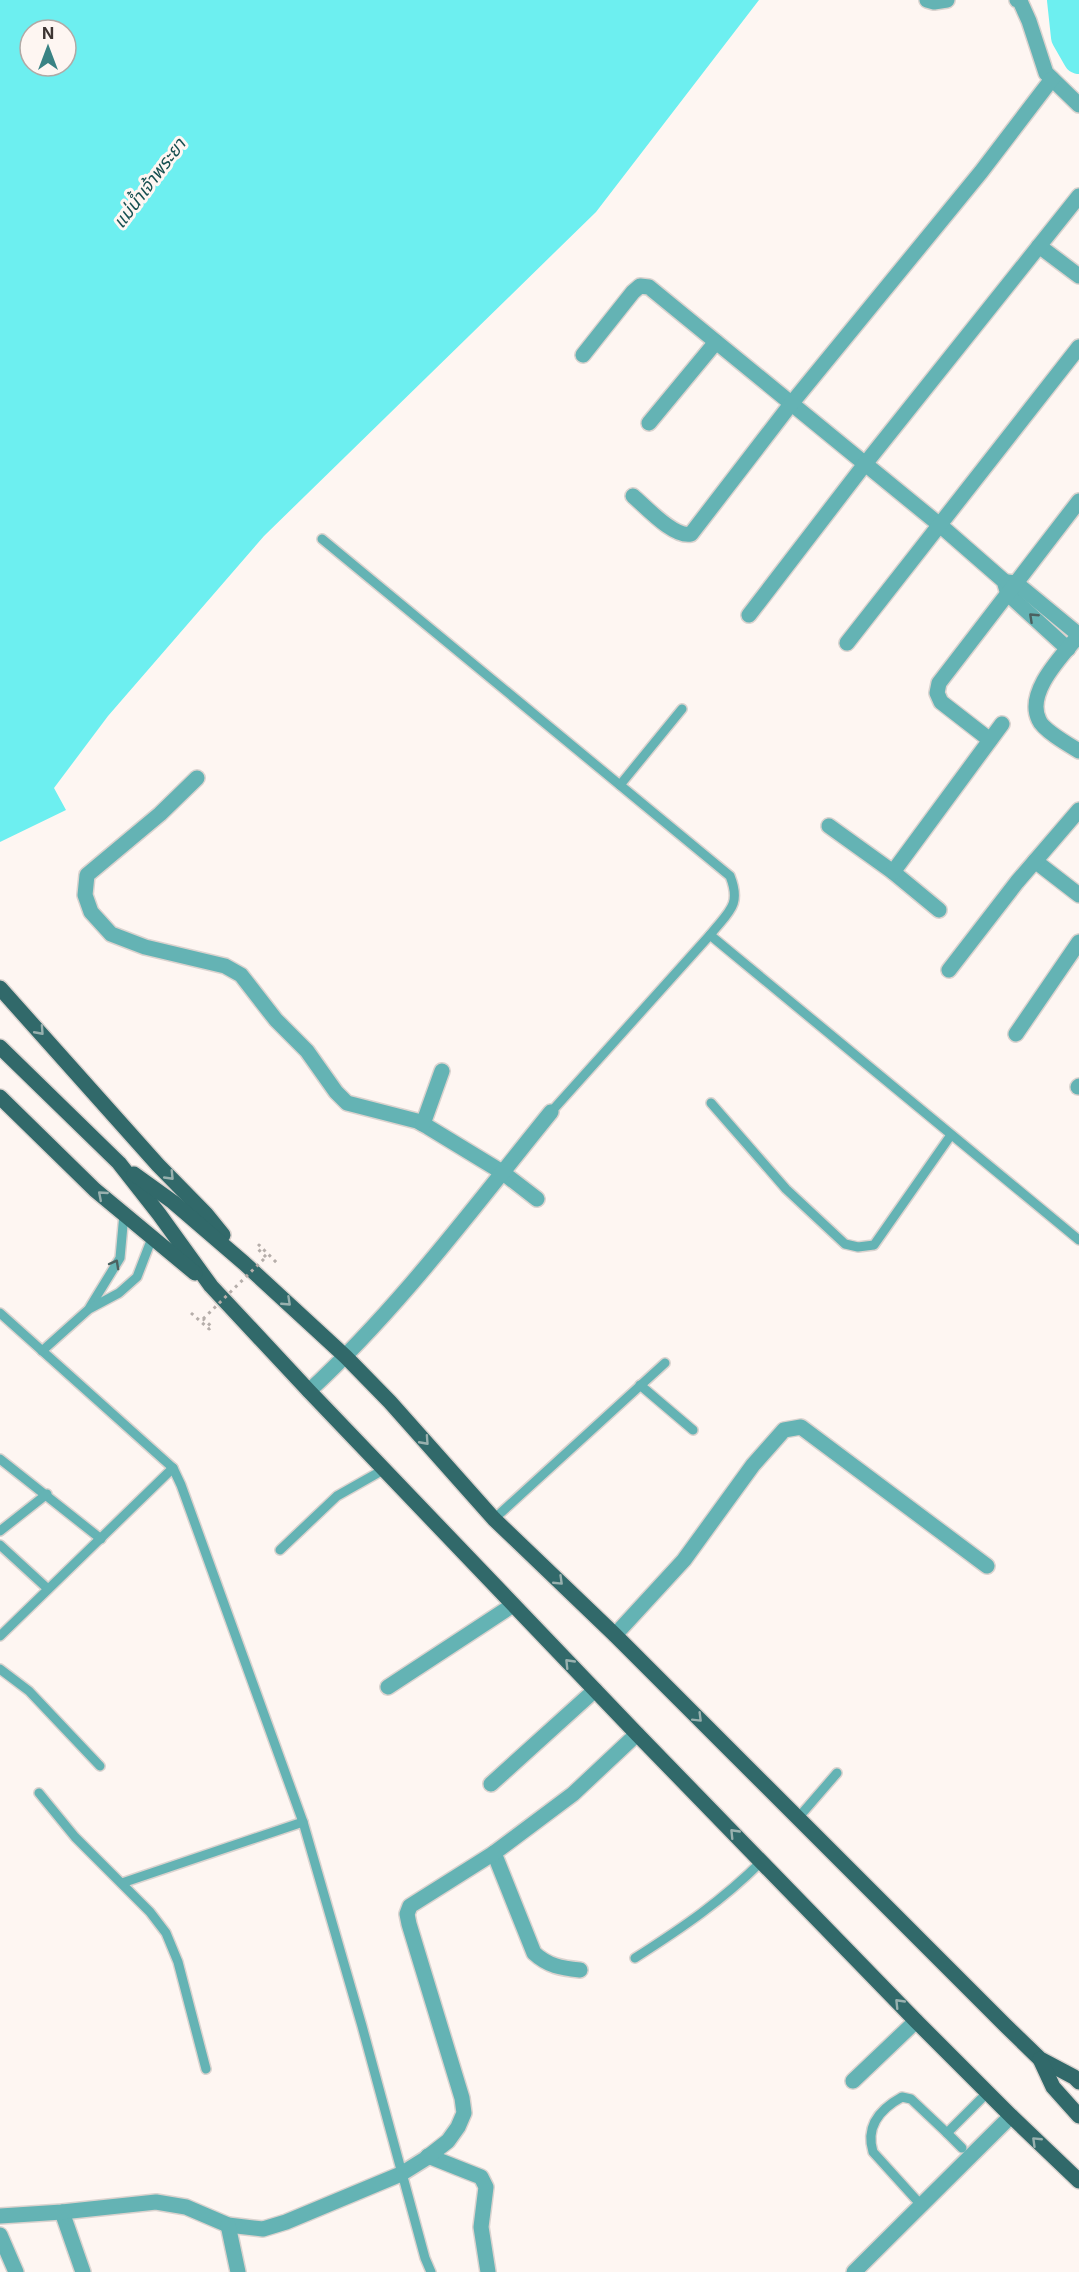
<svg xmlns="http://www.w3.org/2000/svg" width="1079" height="2272" font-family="Inter,'Noto Sans Thai',sans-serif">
<rect width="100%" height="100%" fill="#fef6f2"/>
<path fill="#6deff0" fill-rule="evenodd" d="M0,0H759L596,212L264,536L108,716L54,788L66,810L0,842ZM30,30H66V66H30Z"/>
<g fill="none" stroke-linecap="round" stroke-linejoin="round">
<path stroke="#6deff0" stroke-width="32" d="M1063,0L1067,37L1079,58"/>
<defs>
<g id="lane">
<path d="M322,539L730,876C742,906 728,912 710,935L551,1112"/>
<path d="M620,785L682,709"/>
<path d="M710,935L1079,1240"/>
<path d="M711,1103L786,1189L845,1244L858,1247L874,1245L951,1135"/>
<path d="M90,1307L120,1258L124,1214"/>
<path d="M0,1313L173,1468L181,1485L303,1822L362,2026L425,2258L431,2272"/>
<path d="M42,1351L89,1309L119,1293L137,1277L152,1238"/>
<path d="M640,1385L693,1430"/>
<path d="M0,1459L101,1539"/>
<path d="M494,1519L665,1363"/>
<path d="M0,1531L47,1494"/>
<path d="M0,1545L48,1589"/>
<path d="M280,1550L337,1496L383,1470"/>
<path d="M0,1636L173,1468"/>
<path d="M0,1669L29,1691L100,1766"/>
<path d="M39,1793L75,1837L150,1912L166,1933L178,1962L206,2069"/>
<path d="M798,1818L837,1773"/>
<path d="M122,1883L303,1822"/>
<path d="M635,1958C682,1928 722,1901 762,1861"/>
<path d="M947,2133L962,2148"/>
<path d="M921,2205L873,2152C865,2126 880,2109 902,2097L911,2099L947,2133L988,2092"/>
</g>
<g id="street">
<path d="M927,0L934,2L947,0"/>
<path d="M1017,0L1020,1L1029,21L1046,73L1079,105"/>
<path d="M1039,246L1079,276"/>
<path d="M583,355L633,292L640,286L649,287L941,526L1004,581L1008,594L1068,649"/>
<path d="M649,423L716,342"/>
<path d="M633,496C646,507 674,538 691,534L791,404L981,172L1052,79"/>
<path d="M1007,582L1016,583L1079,635C1063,655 1025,692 1039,720C1043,730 1069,745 1079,751"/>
<path d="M749,615L865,464L1079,196"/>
<path d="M847,643L1079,347"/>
<path d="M990,740L941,702L937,693L939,683L1079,501"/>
<path d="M197,778L160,814L87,875L85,895L91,912L111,934L145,947L225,966L241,975L276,1020L307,1051L336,1092L347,1103L417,1121L428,1127L502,1172L537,1199"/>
<path d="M829,826L893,872L939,910"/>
<path d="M1035,861L1079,895"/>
<path d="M893,872L1002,724"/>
<path d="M949,970L1017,882L1079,810"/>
<path d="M1016,1034L1079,942"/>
<path d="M1078,1087L1079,1086"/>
<path d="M423,1124L442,1071"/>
<path d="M309,1391C400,1307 473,1208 551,1112"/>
<path d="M615,1635L684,1560L753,1465L784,1430L801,1427L987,1566"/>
<path d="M388,1687L513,1605"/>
<path d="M491,1784L595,1690"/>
<path d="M494,1853L534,1953C548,1966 561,1968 580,1970"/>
<path d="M853,2081L916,2021"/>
<path d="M428,2156L481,2177L486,2187L481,2227L488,2272"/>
<path d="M62,2212L83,2272"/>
<path d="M0,2216L62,2212L156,2202L186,2207L228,2225L263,2229L286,2222L401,2174L425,2159L448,2141L458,2127L464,2113L462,2098L409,1924L407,1914L410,1906L494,1853L573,1794L637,1734"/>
<path d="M228,2225L238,2272"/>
<path d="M0,2235L16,2272"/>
<path d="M854,2272L1011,2116"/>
</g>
<g id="primary">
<path d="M0,988L158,1165L206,1214L223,1235"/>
<path d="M0,1047L119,1163L159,1214L211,1286L309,1391L637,1734L916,2021L1011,2116L1079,2181"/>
<path d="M0,1097L95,1190L195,1273"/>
<path d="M134,1174L173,1202L244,1263L346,1357L390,1402L494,1519L615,1635L1005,2025L1040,2059L1074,2077L1079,2082"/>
<path d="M1040,2059L1053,2087L1079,2116"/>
</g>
</defs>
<use href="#lane" stroke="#dbd3cf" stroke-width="12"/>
<use href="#street" stroke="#dbd3cf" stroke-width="18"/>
<use href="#primary" stroke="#dbd3cf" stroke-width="18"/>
<g stroke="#b6aeaa" stroke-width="3" stroke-dasharray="3 4.5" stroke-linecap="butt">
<path d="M266,1257L257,1248L259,1245L277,1263"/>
<path d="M191,1313L209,1329L212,1327L203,1319"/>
</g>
<use href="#lane" stroke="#64b3b4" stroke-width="9"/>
<use href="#street" stroke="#64b3b4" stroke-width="15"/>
<use href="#primary" stroke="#31696a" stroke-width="15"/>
<path stroke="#b6aeaa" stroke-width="3" stroke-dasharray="3 4.5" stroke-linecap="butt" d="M203,1319L266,1257"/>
</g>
<defs><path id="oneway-chevron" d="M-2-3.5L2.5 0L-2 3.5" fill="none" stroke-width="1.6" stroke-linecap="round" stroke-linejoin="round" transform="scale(1.5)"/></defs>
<g stroke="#4b6160">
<use href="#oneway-chevron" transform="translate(1033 617) rotate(-137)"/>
<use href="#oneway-chevron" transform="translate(115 1264) rotate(-61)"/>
</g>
<g stroke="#98b0ae">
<use href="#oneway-chevron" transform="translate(40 1031) rotate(48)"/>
<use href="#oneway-chevron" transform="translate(170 1176) rotate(46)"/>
<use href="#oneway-chevron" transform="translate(102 1195) rotate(-139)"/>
<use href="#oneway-chevron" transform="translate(287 1302) rotate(43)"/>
<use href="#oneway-chevron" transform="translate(425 1441) rotate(48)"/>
<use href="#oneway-chevron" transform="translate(559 1581) rotate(44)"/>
<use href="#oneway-chevron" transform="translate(569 1663) rotate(-134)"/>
<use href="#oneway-chevron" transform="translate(698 1718) rotate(45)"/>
<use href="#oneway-chevron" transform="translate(734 1833) rotate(-134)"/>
<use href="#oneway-chevron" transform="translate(899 2003) rotate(-134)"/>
<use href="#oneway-chevron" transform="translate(1036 2141) rotate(-136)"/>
</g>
<g text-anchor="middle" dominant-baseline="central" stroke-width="6" stroke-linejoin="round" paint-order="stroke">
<g font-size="18" font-style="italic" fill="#175051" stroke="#fef6f2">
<text transform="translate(149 183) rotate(-53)">แม่น้ำเจ้าพระยา</text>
</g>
</g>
<g transform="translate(48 48)"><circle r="28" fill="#fef6f2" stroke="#b1a9a5" stroke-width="1.5"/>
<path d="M0-4.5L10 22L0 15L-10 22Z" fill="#3a8384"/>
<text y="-9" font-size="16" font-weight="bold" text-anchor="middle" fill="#3d3532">N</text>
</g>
</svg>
